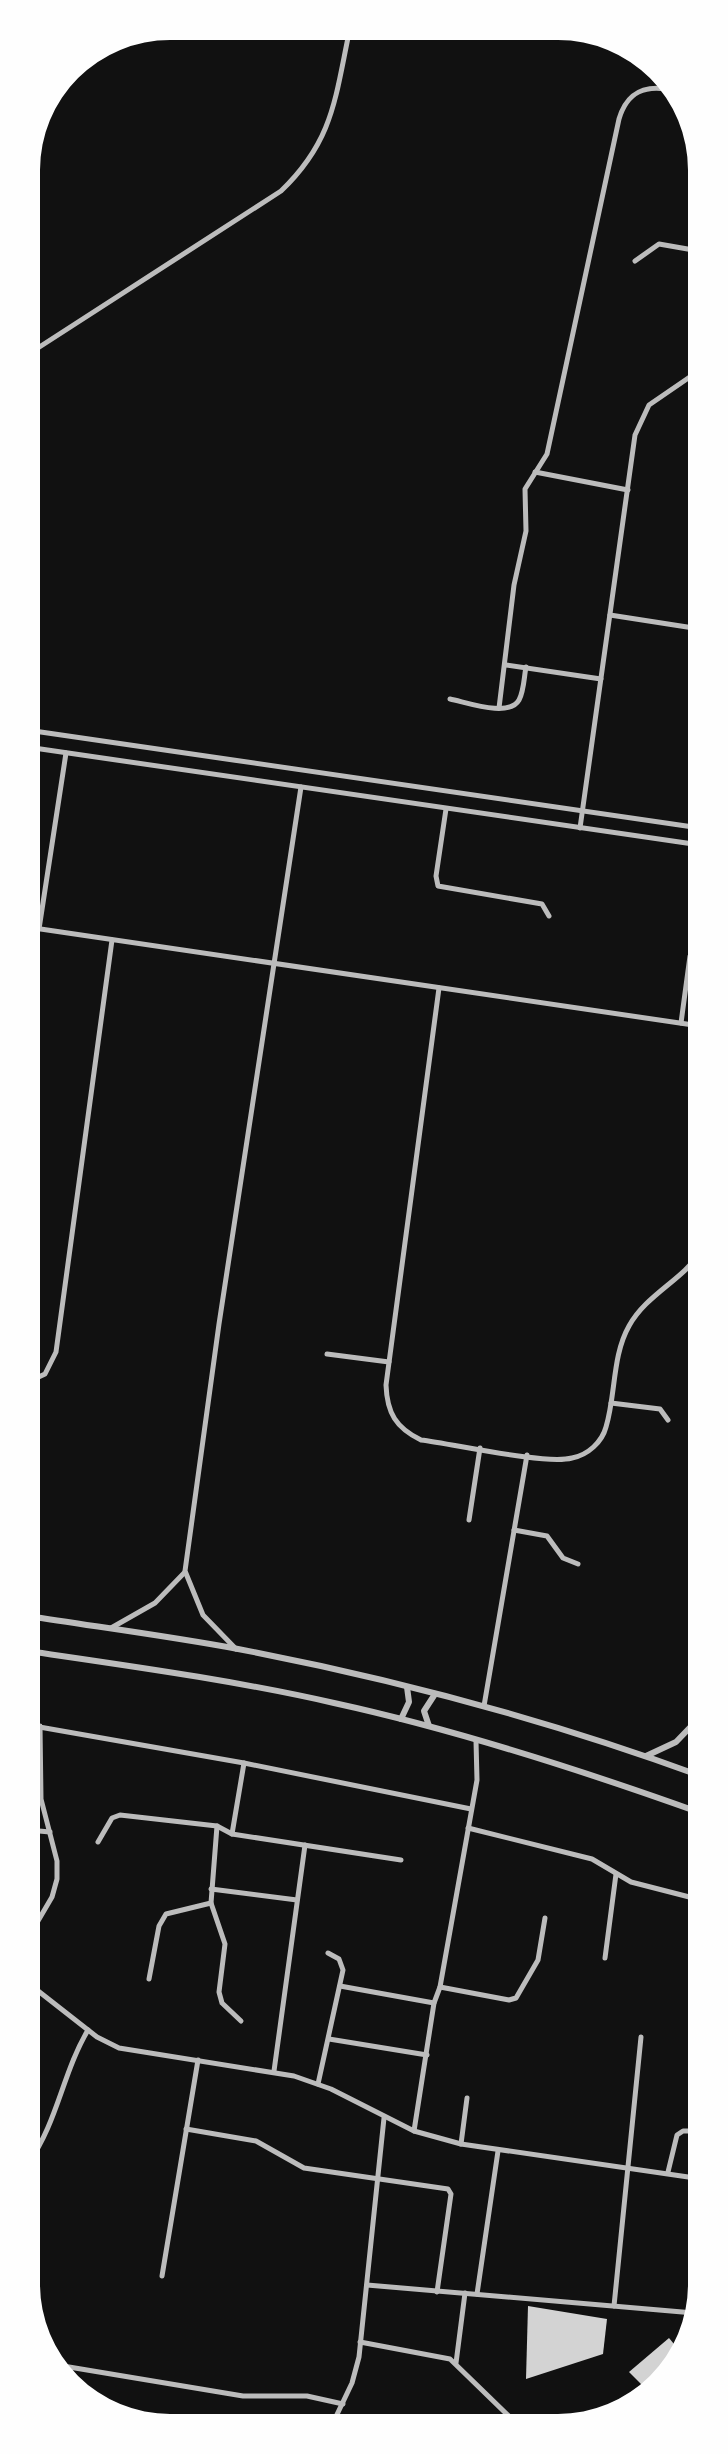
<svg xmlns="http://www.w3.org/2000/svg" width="728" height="2454" font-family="Spectral,serif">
<rect width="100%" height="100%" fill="#111"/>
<g fill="#d3d3d3">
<path d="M528,2306L607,2319L603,2354L526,2379Z"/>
<path d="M669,2338L679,2350L667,2379L647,2390L629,2372Z"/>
</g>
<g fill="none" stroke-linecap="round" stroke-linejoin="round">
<g stroke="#bcbcbc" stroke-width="5">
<path d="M635,261L659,244L699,251"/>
<path d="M27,355L281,191C333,141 335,99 349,33"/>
<path d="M535,472L628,490"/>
<path d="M610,615L700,629"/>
<path d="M506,665L601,679"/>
<path d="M450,699C466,702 509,718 519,700C524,691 524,677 526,667"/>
<path d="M499,708L514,585L526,531L525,489L547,454L619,119C627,92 645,84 672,90"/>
<path d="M27,730L700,828"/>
<path d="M27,747L700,845"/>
<path d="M446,809L436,876L438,886L542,904L549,916"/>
<path d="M580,828L635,435L649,405L700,370"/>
<path d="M27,927L700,1026"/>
<path d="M39,929L66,753"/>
<path d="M439,988L386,1385C387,1413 396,1428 421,1440C454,1444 545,1465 572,1458C588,1455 602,1442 606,1427C616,1394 612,1356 629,1326C646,1295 681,1281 701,1252"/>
<path d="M681,1023L690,956"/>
<path d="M327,1354L389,1362"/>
<path d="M28,1382L45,1374L56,1352L112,940"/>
<path d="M611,1403L660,1409L668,1420"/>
<path d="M469,1520L480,1448"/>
<path d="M514,1530L547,1536L563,1558L578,1564"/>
<path d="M111,1628L155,1603L185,1572"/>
<path d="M236,1649L203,1615L185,1571L219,1324L301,787"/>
<path d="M484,1706L527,1455"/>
<path d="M28,1725L244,1763L471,1809"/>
<path d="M217,1826L211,1903L225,1944L219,1992L222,2003L241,2021"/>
<path d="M468,1828L592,1859L631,1882L701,1900"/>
<path d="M28,1830L50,1832"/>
<path d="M232,1834L244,1763"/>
<path d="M98,1842L112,1818L120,1815L217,1826L232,1834L401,1860"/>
<path d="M211,1889L297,1900"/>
<path d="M28,1938L52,1897L57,1879V1861L41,1799L40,1726"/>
<path d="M605,1958L616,1874"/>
<path d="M149,1979L159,1926L166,1914L211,1903"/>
<path d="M28,1983L97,2037L119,2048L294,2076L331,2089L414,2131L461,2144L702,2179"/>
<path d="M340,1986L434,2003"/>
<path d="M440,1987L509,2000L516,1998L538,1960L545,1918"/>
<path d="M329,2039L427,2055"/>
<path d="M274,2071L305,1845"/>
<path d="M318,2084L343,1970L339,1959L328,1953"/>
<path d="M186,2129L256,2141L304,2168L448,2189L451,2194L437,2292"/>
<path d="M414,2131L434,2003L440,1987L477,1780L476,1741"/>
<path d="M461,2144L467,2098"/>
<path d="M29,2162C57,2123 63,2072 88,2030"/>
<path d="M668,2172L677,2135L683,2131H702"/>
<path d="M162,2276L198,2060"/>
<path d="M367,2285L694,2313"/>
<path d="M477,2294L498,2151"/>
<path d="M614,2306L641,2037"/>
<path d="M360,2342L450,2359L518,2425"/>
<path d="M456,2363L465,2293"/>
<path d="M57,2365L243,2396H307L343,2404"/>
<path d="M332,2425L352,2383L359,2357L384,2118"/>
</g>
<g stroke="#bcbcbc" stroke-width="6">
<path d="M28,1616C98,1627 168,1636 238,1649C395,1679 551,1721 701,1776"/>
<path d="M28,1651C130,1666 233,1680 334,1703C458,1730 581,1770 701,1813"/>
<path d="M401,1719L409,1702L407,1687"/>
<path d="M429,1726L424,1711L435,1694"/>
<path d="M646,1756L676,1742L701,1716"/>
</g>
</g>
<path d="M0 0H728V2454H0ZM170 40H558A130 130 0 0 1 688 170V2284A130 130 0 0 1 558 2414H170A130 130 0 0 1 40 2284V170A130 130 0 0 1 170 40Z" fill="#fefefe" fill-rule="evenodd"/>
</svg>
